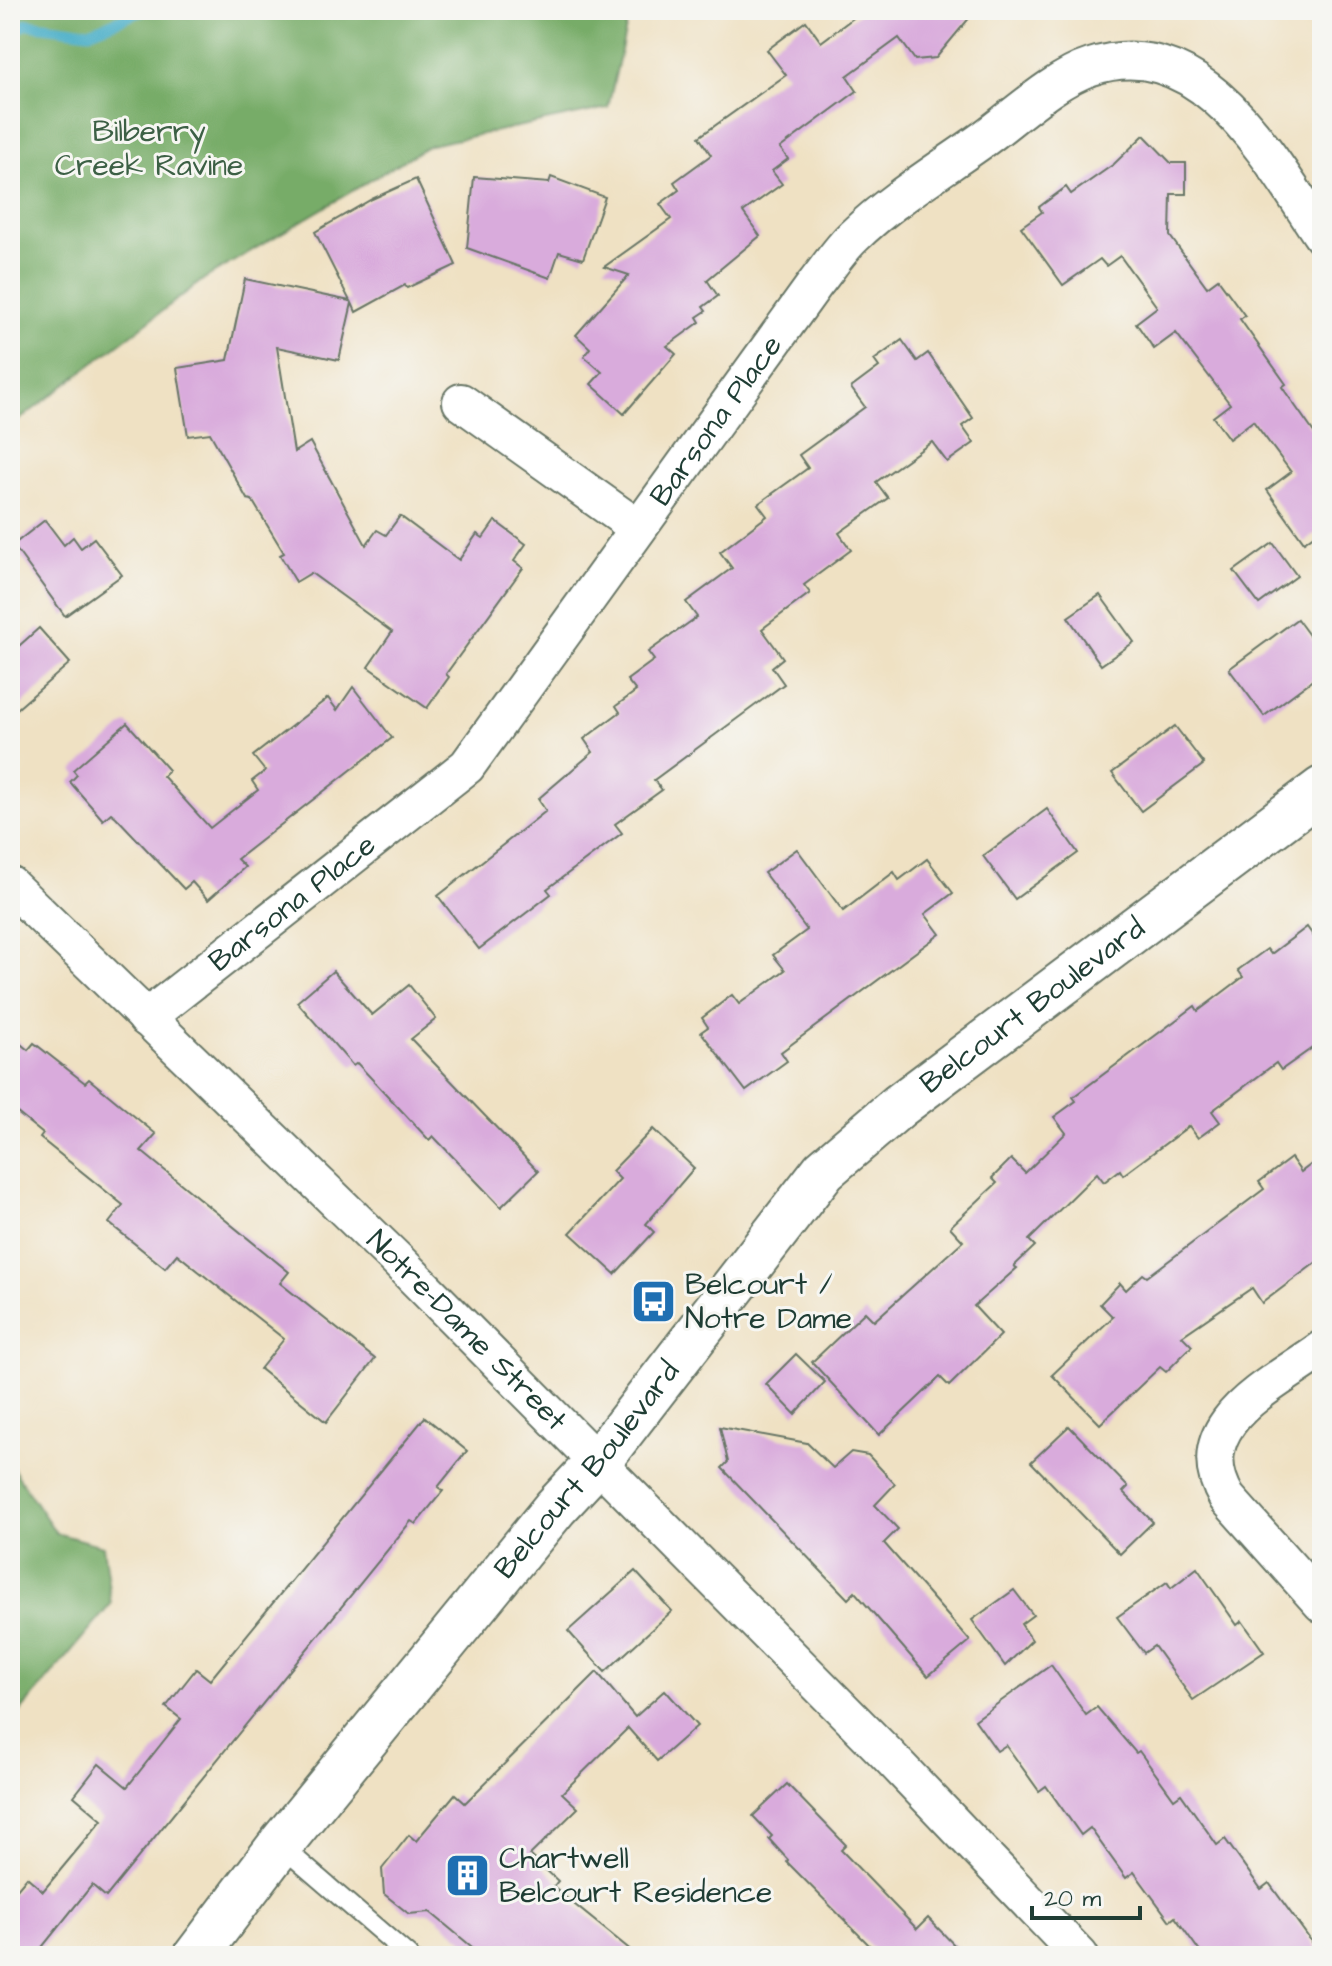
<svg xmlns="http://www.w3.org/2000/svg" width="1332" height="1966" font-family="'Architects Daughter',sans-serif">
<rect width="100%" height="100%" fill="#f6f6f2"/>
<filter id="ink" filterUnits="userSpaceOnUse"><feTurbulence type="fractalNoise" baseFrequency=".0125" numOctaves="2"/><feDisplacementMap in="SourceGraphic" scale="16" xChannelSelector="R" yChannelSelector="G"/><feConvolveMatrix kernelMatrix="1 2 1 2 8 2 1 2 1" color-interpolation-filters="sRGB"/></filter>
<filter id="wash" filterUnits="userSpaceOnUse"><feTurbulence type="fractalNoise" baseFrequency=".006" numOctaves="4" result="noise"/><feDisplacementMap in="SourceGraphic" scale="32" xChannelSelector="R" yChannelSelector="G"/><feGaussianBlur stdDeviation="1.8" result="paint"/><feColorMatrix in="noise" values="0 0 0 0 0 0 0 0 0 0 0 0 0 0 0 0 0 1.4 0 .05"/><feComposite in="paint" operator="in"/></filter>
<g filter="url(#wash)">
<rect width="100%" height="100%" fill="#efe1c3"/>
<g fill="#77ac68" stroke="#4b744e" stroke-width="2">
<path d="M10,10H630L608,108L430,145L204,279L10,427Z"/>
<path d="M10,1464L56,1533L103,1546L111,1604L10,1724Z"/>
</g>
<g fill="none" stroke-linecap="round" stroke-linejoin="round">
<path stroke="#47adc7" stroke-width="11" d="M10,31L28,24L89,32L145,10"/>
</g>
<g id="blocks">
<g fill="#d9abdc">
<path d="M864,10H976L936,58L915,60L899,38L847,76L857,91L780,148L788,159L772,171L782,184L743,212L760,236L707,280L718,296L703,307L706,311L697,317L700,322L667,346L676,354L624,414L591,384L602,372L584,356L590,348L576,335L629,275L604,267L671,219L660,204L679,190L674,182L711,155L699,137L786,75L767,50L806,21L821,42Z"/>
<path d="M1144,135L1171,163H1186V194H1171L1170,236L1207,287L1218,279L1245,316L1240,319L1286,384L1282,387L1322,444V529L1304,542L1267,490L1291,472L1253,421L1229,439L1213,417L1230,404L1176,333L1154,349L1136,323L1157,307L1120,256L1106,266L1100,259L1063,285L1021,227L1042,212L1039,207L1066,187L1071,194L1114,164Z"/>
<path d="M474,177L549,183L551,177L605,197L583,259L559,252L550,278L467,248Z"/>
<path d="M416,179L456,265L407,288L405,285L356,312L352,303L339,360L277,347L294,452L310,442L366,545L377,530L386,535L400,516L459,560L477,534L483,538L495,521L526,544L514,561L523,568L446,674L449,677L427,708L368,667L392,632L311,573L296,582L280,555L284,553L252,500L247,499L210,433L188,436L177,368L228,360L245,279L350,301L315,232L372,199Z"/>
<path d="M902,340L917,361L928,353L973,418L962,426L974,443L947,462L932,442L876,482L888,498L839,533L851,550L804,585L810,593L762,629L783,658L772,667L784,684L654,780L662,790L615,824L622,833L547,889L551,894L479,949L438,896L546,811L538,799L593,752L584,739L620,712L616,706L636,691L627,680L654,660L648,652L697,617L686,602L732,568L720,552L767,516L758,504L808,468L799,455L865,407L851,388L879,367L874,360Z"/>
<path d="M45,520L64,545L73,537L81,548L94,538L122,575L65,616L13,545Z"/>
<path d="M1273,543L1297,576L1259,604L1234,571Z"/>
<path d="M1100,595L1134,642L1101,665L1068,617Z"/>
<path d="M1297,619L1322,653V673L1264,716L1229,669Z"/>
<path d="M39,628L70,663L10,715V654Z"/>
<path d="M353,687L392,738L237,859L245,867L208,900L192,882L184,889L116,817L111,813L103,820L70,782L77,775L73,770L127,723L169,770L163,776L210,828L258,790L252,781L265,771L253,756L328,698L337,710Z"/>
<path d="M1175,726L1204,764L1141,811L1112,773Z"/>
<path d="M1047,809L1078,853L1015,899L983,856Z"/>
<path d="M797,849L843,911L894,872L899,880L927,859L953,893L925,914L940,934L781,1052L787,1061L746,1091L701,1032L708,1027L702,1018L732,995L739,1004L785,970L773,955L807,930L764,873Z"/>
<path d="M1307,927L1322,948V1041L1281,1070L1276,1063L1212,1111L1220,1122L1198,1138L1189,1126L1123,1175L1120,1170L1104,1182L1097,1173L1029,1240L1035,1246L1014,1266L1017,1268L974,1306L1001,1335L949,1386L940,1377L879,1435L812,1362L865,1312L874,1321L963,1241L950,1227L997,1183L992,1178L1011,1159L1025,1173L1066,1133L1054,1117L1076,1101L1073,1097L1195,1006L1198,1011L1243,977L1238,970L1267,949L1271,954Z"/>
<path d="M333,971L372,1015L409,985L436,1019L411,1039L538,1171L501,1207L433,1136L429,1140L357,1063L353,1066L297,1002Z"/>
<path d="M10,1035L28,1050L34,1043L85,1083L89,1079L156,1134L141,1151L289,1272L280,1283L375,1359L326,1422L260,1369L284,1339L177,1254L165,1268L109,1223L123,1205L40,1138L43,1134L10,1107Z"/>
<path d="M653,1129L694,1168L646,1224L654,1232L615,1274L570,1233L620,1179L612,1171Z"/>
<path d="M1322,1156V1258L1262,1303L1252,1288L1182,1336L1192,1346L1166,1372L1160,1367L1100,1424L1052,1375L1113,1317L1100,1304L1120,1283L1126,1290L1143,1274L1147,1277L1264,1189L1259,1182L1291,1158L1301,1172Z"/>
<path d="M796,1354L825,1382L795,1414L766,1384Z"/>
<path d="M425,1417L467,1451L438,1487L443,1491L416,1524L411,1521L106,1897L92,1885L35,1956H10V1897L27,1877L43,1891L102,1820L74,1796L99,1764L127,1787L181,1719L166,1707L196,1669L210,1680Z"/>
<path d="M1069,1426L1128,1487L1123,1492L1153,1522L1120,1554L1031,1462Z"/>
<path d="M720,1427L807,1443L833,1468L851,1452L868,1455L895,1484L875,1505L898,1529L884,1543L970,1641L928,1676L855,1592L848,1599L722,1468L728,1462Z"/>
<path d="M1197,1568L1237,1625L1242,1621L1264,1652L1193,1700L1154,1646L1144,1653L1117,1617L1167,1582L1171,1588Z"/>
<path d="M635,1571L672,1611L605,1672L568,1631Z"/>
<path d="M1014,1590L1033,1615L1021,1624L1032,1640L1005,1666L972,1620Z"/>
<path d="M1051,1665L1086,1715L1097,1707L1136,1753L1139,1751L1174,1799L1181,1794L1217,1845L1225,1839L1261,1889L1269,1883L1322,1956H1203L1175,1917L1170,1921L1134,1872L1126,1878L1090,1828L1081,1835L1046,1786L1039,1791L1006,1745L997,1751L975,1720Z"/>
<path d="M597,1672L635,1717L665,1690L697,1726L657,1761L628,1728L562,1793L578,1808L530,1855L558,1881L553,1887L638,1956H483L430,1912L409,1914L384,1894L382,1869L409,1835L416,1841L455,1794L465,1803Z"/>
<path d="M787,1784L846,1845L841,1850L917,1929L928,1918L965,1956H880L787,1862L788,1860L769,1839L772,1836L753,1816Z"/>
</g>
</g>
</g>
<g filter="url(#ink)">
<use href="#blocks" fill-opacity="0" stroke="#687666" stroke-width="2"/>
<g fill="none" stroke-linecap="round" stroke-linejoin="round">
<defs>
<path id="service" d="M280,1845L409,1956"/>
<g id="minor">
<path d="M461,402L638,528"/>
<path id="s1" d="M10,885L399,1262L885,1752L1080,1956"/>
<path id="s2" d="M146,1018L467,766L815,284C828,268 839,250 854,236C892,199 942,169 985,138C1015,116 1056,78 1091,67C1203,30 1271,161 1322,236"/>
<path d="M1322,1349C1270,1387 1184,1424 1227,1498L1322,1604"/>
</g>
<g id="tertiary">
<path id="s3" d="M196,1956L280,1845L555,1508L598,1462L824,1170L899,1106L1322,789"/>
</g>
</defs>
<use href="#service" stroke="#687666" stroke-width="22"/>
<use href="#minor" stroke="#687666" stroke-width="40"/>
<use href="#tertiary" stroke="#687666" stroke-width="48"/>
<use href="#service" stroke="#fff" stroke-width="18"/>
<use href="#minor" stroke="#fff" stroke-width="36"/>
<use href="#tertiary" stroke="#fff" stroke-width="44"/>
</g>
</g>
<defs>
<symbol id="bus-square" viewBox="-11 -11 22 22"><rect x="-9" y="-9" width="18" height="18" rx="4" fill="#1f6fb2" stroke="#f6f6f2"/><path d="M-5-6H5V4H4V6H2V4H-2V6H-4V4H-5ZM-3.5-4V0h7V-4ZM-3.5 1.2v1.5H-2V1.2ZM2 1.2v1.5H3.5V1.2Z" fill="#fff"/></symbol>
<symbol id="building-square" viewBox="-11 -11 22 22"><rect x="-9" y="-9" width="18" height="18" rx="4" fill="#1f6fb2" stroke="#f6f6f2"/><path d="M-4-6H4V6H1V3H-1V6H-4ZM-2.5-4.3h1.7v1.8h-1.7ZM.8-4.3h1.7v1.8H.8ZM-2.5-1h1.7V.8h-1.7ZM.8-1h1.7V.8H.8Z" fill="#fff"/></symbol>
</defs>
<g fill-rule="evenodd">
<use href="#bus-square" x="628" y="1276" width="51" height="51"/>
<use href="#building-square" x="442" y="1850" width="51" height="51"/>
</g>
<g text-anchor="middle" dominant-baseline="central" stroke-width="6" stroke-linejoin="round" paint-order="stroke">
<g font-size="30" fill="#3c6045" stroke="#f6f6f2">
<text x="149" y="132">Bilberry<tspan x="149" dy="34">Creek Ravine</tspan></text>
</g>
<g font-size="30" fill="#1f3d34" stroke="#f6f6f2">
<text stroke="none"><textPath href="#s2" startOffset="834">Barsona Place</textPath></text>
<text stroke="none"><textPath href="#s2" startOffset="186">Barsona Place</textPath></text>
<text stroke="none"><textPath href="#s3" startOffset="1272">Belcourt Boulevard</textPath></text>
<text stroke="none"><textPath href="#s1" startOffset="638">Notre-Dame Street</textPath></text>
<text stroke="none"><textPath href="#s3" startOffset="624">Belcourt Boulevard</textPath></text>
</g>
<g font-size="30" fill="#1f3d34" stroke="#f6f6f2" text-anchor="start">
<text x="685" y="1285">Belcourt /<tspan x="685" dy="34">Notre Dame</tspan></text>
<text x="499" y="1859">Chartwell<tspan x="499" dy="34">Belcourt Residence</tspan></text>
</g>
</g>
<rect width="1332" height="1966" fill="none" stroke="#f6f6f2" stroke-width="40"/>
<path d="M1032 1906v12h108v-12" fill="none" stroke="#1f3d34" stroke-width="4"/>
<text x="1044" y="1906" font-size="24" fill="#1f3d34" stroke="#f6f6f2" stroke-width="6" paint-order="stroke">20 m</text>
</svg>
